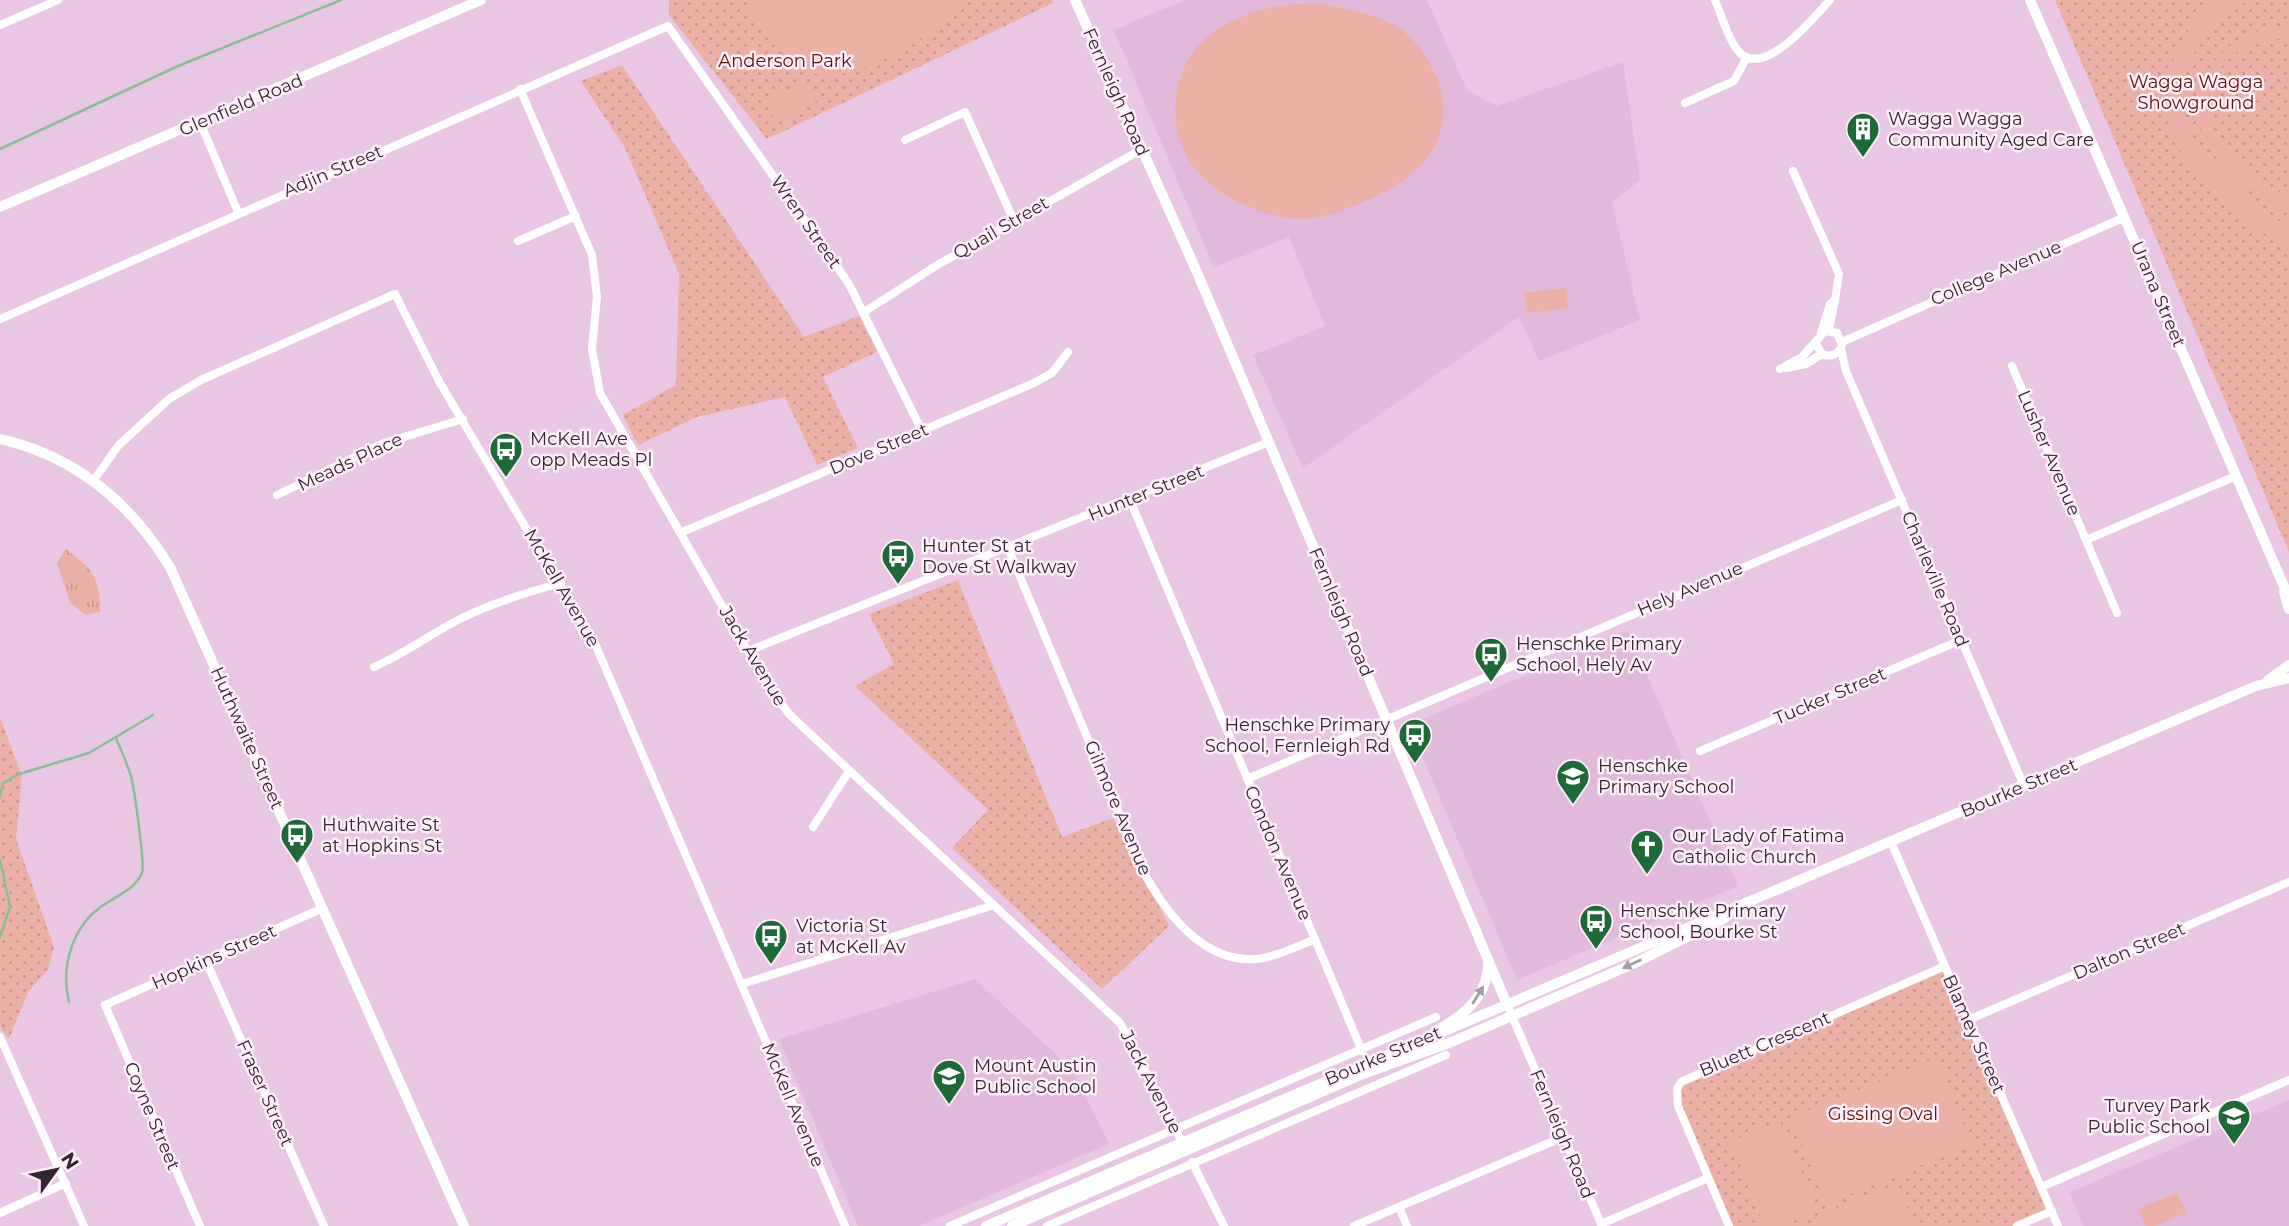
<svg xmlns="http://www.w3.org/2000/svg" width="2289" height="1226" font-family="Montserrat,sans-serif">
<defs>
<pattern id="grass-tufts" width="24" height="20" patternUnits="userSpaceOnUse" patternTransform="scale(1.75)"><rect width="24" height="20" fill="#ebb1a6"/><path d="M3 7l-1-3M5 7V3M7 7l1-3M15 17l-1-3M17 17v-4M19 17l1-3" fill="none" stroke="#ca988f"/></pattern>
<pattern id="park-dots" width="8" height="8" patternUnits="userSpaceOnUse" patternTransform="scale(1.75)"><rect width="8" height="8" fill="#ebb1a6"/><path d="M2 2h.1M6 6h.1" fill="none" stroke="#ca988f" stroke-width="1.8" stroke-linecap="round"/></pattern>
</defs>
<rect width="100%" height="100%" fill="#e9c7e4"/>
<g fill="#e1b9db">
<path d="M1184,0H1427L1467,90L1497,106L1623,62L1640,180L1612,203L1640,320L1539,361L1519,317L1303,468L1253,355L1325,326L1289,237L1214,268L1114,30Z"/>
<path d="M1628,631L1738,886L1517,980L1409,725Z"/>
<path d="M975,979L1072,1069L1109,1144L919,1226H858L779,1039Z"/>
<path d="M2289,1100V1226H2083L2069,1192Z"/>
</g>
<path fill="url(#grass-tufts)" d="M66,549C93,569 100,578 100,612L86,615L70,603L57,563Z"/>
<g fill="url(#park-dots)">
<path d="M669,0H1052L1053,3L767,139L669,15Z"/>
<path d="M2055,0H2289V552Z"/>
<path d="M622,65L804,337L859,316L877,352L823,377L858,448L817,465L785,397L697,417L638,445L623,415L676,385L679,274L625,148L581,81Z"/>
<path d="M958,580L1062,837L1113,818L1169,926L1102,989L952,848L988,810L855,686L894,664L869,614Z"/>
<path d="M0,718L22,775L16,839L54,947L48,969L28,992L9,1039L0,1027Z"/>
<path d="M1945,966L2052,1211L2017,1226H1729L1678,1106L1681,1082Z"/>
</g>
<g fill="#ebb1a6">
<path d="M747,0H970C940,31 868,77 824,75C804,74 787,59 774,45C762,32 751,18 747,0Z"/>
<path d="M2215,0H2251C2225,10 2206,30 2194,54C2154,137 2231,187 2289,228V250C2263,231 2233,215 2211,192C2151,131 2152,58 2215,0Z"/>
<path d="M1313,3C1341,7 1375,13 1399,28C1414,38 1424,53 1432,68C1466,136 1419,180 1359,204C1337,213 1311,222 1287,218C1260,213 1231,202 1210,184C1168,150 1163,83 1201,43C1230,13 1274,5 1313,3Z"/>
<path d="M2271,28L2289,29V40C2233,31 2187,91 2218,142C2233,166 2266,183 2289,199V215L2227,176L2213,163L2217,156C2172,108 2211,37 2271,28Z"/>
<path d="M806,81L816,103L776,122L766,100Z"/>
<path d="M1566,288L1568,308L1527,313L1524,293Z"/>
<path d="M1937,1058L1972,1145L1826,1204L1791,1117Z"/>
<path d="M1780,1121L1818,1210L1779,1226H1765L1730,1141Z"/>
<path d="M1898,1184L1915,1226H1815L1812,1218Z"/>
<path d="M2177,1193L2186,1213L2155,1226H2146L2138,1209Z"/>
</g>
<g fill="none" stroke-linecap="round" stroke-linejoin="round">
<g stroke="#89bf96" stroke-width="2.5">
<path d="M0,149L178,66L341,0"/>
<path d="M0,797L3,783L19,774L89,753L153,715"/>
<path d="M0,860L10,907L0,937"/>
<path d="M69,1002C60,966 73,924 105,904C118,895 135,889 142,873C145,865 134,784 130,773C126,761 121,750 116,738"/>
</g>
<g stroke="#fff" stroke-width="8">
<path d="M1715,0C1722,16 1727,37 1738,51C1763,81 1813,18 1830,0"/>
<path d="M0,25L58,0"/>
<path d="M520,89L592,255L597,297L592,349L600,393L768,686L790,715L1120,1023L1184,1146"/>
<path d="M1685,103L1734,81L1747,57"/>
<path d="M200,122L238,212"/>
<path d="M905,140L965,112L1014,221"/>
<path d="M1793,171L1839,274L1835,300L1830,304L1821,333"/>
<path d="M518,241L576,216"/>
<path d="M864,312L939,264L1142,149"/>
<path d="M0,319L668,26L849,284L922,431"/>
<path d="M1829,330L1835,300"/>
<path d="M1842,342L2125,217"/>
<path d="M1841,349L1846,371L2024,786"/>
<path d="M2012,366L2117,613"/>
<path d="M1786,368L1806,364L1822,354"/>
<path d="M1780,369L1802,357L1825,331L1837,333L1842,345C1839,354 1831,358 1822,354L1816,344"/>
<path d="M94,480L118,446L169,399L201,380L395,294L440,383L596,646L845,1226"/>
<path d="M277,495L381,444L463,419"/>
<path d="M1130,500L1362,1051"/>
<path d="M680,533L1032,384L1052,373L1068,352"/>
<path d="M2086,540L2236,476"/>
<path d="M1008,548L1144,873C1168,916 1207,968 1264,958C1282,954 1299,946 1315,939"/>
<path d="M748,651L1269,442"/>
<path d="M374,667C406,653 433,632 464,617C495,602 528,592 561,583"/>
<path d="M1700,751L1961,640"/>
<path d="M1247,779L1902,500"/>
<path d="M813,827L849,771"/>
<path d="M1891,842L2058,1226"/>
<path d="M206,961L324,1226"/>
<path d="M742,984L994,905"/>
<path d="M1506,1002L1602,1226"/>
<path d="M1968,1020L2289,882"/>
<path d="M0,1037L84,1226"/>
<path d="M1192,1162L1224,1226"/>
<path d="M2041,1187L2289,1080"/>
<path d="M1399,1207L1407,1226"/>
<path d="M0,1213L66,1183"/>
<path d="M1601,1224L1708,1178"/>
<path d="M200,1226L105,1005L323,908"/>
<path d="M950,1226L1436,1017"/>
<path d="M1047,1226L1446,1055"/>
<path d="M1354,1226L1563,1137"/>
<path d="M1729,1226L1678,1106L1677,1089L1681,1082L1945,966"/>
<path d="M2017,1226L2052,1211"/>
</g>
<g stroke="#fff" stroke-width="10">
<path d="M1075,0L1196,270L1506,1002"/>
<path d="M2030,0L2289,598"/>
<path d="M0,439C76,456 130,502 170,567L464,1226"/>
<path d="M2284,592L2289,609"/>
<path d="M1437,1030C1464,1016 1489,995 1488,962"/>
</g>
<g stroke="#fff" stroke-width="10">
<path d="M0,207L481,0"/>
<path d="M2268,680L2289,665"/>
<path d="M986,1226C1409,1044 1833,868 2256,686L2289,678"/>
<path d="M1012,1226L1363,1074L1449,1043L1633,964L1725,918"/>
</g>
</g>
<defs><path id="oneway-solid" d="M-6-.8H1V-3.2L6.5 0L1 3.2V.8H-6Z" transform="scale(1.75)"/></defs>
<g fill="#a39da2">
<use href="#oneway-solid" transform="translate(1632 964) rotate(155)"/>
<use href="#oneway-solid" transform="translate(1478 995) rotate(-58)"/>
</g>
<defs>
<symbol id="building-pin" viewBox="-11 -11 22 30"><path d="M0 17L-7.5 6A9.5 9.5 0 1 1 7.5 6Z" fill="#1d6938" stroke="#feeffb"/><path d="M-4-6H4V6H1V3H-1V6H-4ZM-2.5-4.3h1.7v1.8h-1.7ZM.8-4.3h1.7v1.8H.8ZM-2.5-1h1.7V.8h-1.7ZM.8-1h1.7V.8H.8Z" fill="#fff"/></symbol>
<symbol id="bus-pin" viewBox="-11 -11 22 30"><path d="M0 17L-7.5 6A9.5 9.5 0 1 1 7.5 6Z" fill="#1d6938" stroke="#feeffb"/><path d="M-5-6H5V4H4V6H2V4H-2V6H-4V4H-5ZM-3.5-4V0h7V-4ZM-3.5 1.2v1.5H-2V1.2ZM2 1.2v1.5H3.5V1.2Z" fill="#fff"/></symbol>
<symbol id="school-pin" viewBox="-11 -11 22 30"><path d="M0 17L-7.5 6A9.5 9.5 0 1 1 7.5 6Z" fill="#1d6938" stroke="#feeffb"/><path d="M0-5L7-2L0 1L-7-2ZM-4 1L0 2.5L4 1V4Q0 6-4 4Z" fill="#fff"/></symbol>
<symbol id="church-pin" viewBox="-11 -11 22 30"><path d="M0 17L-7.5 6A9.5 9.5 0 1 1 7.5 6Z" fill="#1d6938" stroke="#feeffb"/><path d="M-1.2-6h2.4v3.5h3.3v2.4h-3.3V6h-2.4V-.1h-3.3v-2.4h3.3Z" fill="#fff"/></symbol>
</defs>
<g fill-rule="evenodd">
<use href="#building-pin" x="1844" y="110" width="38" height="52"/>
<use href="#bus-pin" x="487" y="430" width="38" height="52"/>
<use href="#bus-pin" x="879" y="537" width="38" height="52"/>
<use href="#bus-pin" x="1472" y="635" width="38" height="52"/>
<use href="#bus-pin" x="1396" y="716" width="38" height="52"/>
<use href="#school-pin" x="1554" y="757" width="38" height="52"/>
<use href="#bus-pin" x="278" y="816" width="38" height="52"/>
<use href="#church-pin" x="1628" y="827" width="38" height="52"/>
<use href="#bus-pin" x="1577" y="902" width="38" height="52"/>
<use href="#bus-pin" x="752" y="917" width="38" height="52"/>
<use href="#school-pin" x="930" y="1057" width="38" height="52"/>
<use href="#school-pin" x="2215" y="1097" width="38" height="52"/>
</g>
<g text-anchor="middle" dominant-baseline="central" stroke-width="5" stroke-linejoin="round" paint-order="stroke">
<g font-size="18" fill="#5f1107" stroke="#feeffb">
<text x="785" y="61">Anderson Park</text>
<text x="2196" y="82">Wagga Wagga<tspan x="2196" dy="21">Showground</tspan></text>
<text x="1883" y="1114">Gissing Oval</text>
</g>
<g font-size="18" fill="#332631" stroke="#feeffb">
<text transform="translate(1116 92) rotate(66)">Fernleigh Road</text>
<text transform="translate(241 105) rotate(-23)">Glenfield Road</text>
<text transform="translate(333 171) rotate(-23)">Adjin Street</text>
<text transform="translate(806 222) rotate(55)">Wren Street</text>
<text transform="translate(1001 228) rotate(-30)">Quail Street</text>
<text transform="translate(1996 273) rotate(-23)">College Avenue</text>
<text transform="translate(2158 294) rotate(67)">Urana Street</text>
<text transform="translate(879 449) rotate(-23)">Dove Street</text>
<text transform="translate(2049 453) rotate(67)">Lusher Avenue</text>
<text transform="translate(350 462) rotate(-25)">Meads Place</text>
<text transform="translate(1146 493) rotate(-22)">Hunter Street</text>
<text transform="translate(1935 579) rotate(67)">Charleville Road</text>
<text transform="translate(562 588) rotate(60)">McKell Avenue</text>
<text transform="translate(1690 589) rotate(-23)">Hely Avenue</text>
<text transform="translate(1341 612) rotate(67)">Fernleigh Road</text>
<text transform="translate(753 656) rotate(59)">Jack Avenue</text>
<text transform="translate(1830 696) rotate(-23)">Tucker Street</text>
<text transform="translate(247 738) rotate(66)">Huthwaite Street</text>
<text transform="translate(2019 788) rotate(-23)">Bourke Street</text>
<text transform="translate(1118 808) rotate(67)">Gilmore Avenue</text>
<text transform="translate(1278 853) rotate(67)">Condon Avenue</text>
<text transform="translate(2129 951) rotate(-23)">Dalton Street</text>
<text transform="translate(214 957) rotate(-24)">Hopkins Street</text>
<text transform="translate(1974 1034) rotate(66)">Blamey Street</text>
<text transform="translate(1765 1044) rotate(-23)">Bluett Crescent</text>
<text transform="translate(1383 1056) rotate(-23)">Bourke Street</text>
<text transform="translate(1151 1082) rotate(63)">Jack Avenue</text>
<text transform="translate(265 1093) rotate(66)">Fraser Street</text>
<text transform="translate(793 1105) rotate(67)">McKell Avenue</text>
<text transform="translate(152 1116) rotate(67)">Coyne Street</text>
<text transform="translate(1562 1134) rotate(67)">Fernleigh Road</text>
</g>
<g font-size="18" fill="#332631" stroke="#feeffb" text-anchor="start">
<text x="1888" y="119">Wagga Wagga<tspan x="1888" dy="21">Community Aged Care</tspan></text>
<text x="530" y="439">McKell Ave<tspan x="530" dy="21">opp Meads Pl</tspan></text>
<text x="922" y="546">Hunter St at<tspan x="922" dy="21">Dove St Walkway</tspan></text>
<text x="1516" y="644">Henschke Primary<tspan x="1516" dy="21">School, Hely Av</tspan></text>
<text x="1390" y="725" text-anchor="end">Henschke Primary<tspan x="1390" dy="21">School, Fernleigh Rd</tspan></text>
<text x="1598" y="766">Henschke<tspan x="1598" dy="21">Primary School</tspan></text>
<text x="322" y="825">Huthwaite St<tspan x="322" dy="21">at Hopkins St</tspan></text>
<text x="1672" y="836">Our Lady of Fatima<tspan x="1672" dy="21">Catholic Church</tspan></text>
<text x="1620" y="911">Henschke Primary<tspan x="1620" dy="21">School, Bourke St</tspan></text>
<text x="796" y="926">Victoria St<tspan x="796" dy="21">at McKell Av</tspan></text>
<text x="974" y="1066">Mount Austin<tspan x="974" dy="21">Public School</tspan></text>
<text x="2210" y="1106" text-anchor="end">Turvey Park<tspan x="2210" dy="21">Public School</tspan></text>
</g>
</g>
<g transform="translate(56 1170) rotate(57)" stroke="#feeffb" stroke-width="5" paint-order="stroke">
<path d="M0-5L12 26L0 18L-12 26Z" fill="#332631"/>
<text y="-10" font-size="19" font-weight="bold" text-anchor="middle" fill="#332631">N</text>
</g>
</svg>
